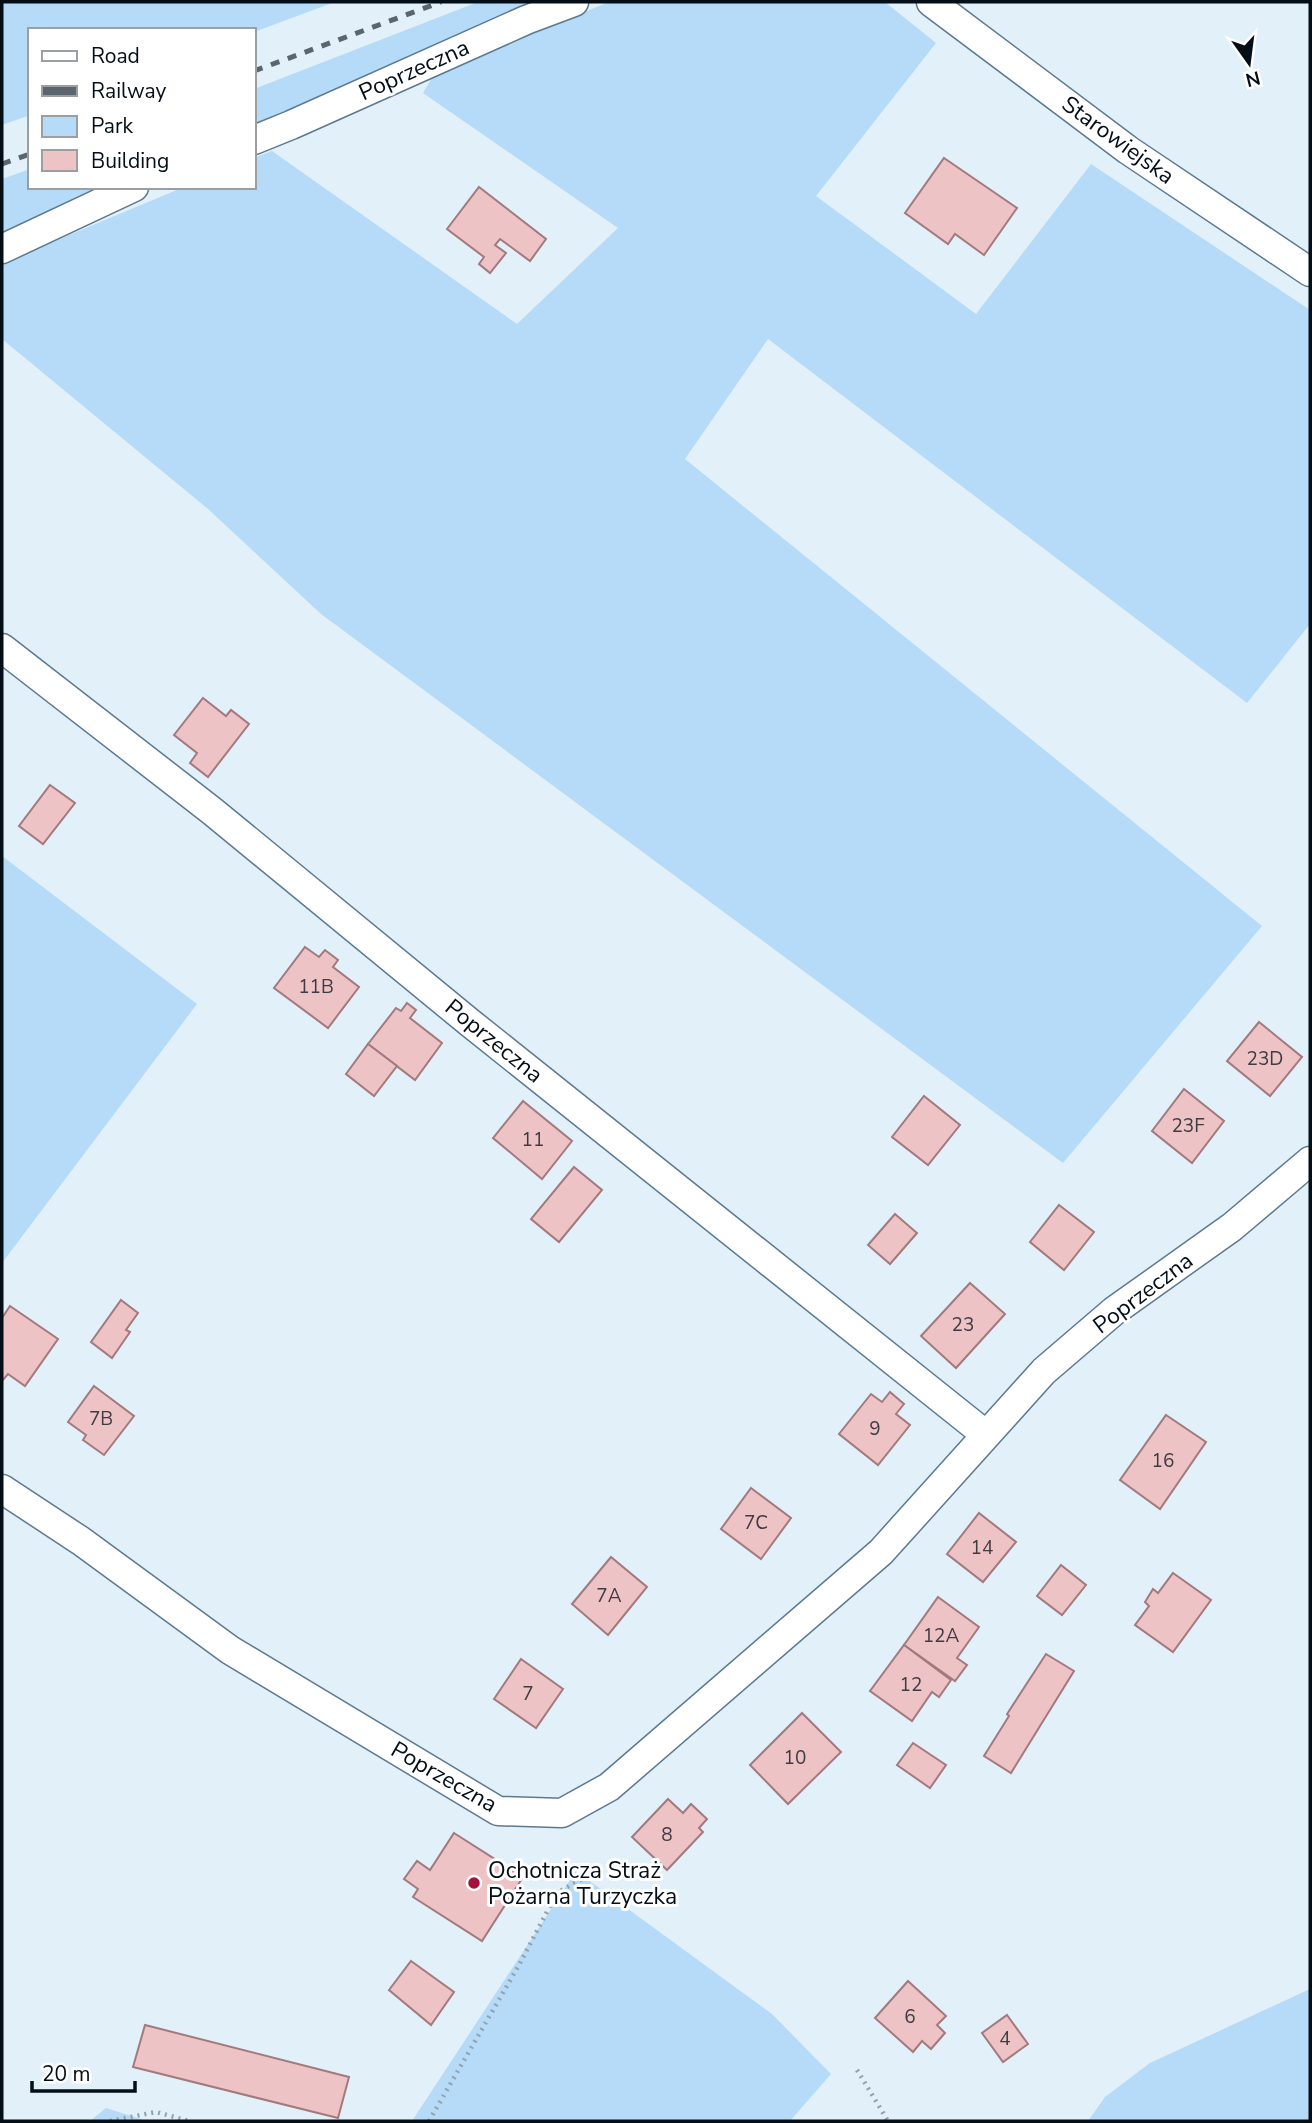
<svg xmlns="http://www.w3.org/2000/svg" width="1312" height="2123" font-family="'Nunito Sans',sans-serif">
<rect width="100%" height="100%" fill="#e2f0fa"/>
<g fill="#b5dbf8">
<path d="M2,2H335L254,32V30H30V115L2,125Z"/>
<path d="M478,2H540L254,124V89Z"/>
<path d="M609,2H885L936,43L816,196L976,314L1091,164L1310,310V624L1247,703L768,339L685,459L1262,926L1063,1163L321,614L208,509L2,339V263L184,187H254V158L272,151L517,324L618,228L423,93L435,73Z"/>
<path d="M30,169V187H109L2,235V179Z"/>
<path d="M2,856L197,1004L2,1263Z"/>
<path d="M576,1871L772,2014L831,2074L790,2121H412Z"/>
<path d="M1310,1989V2121H1088L1105,2097L1150,2063Z"/>
<path d="M106,2108L147,2121H90Z"/>
</g>
<g fill="#eec3c6" stroke="#a27a7d" stroke-width="2">
<path d="M944,158L1017,208L984,255L955,234L948,244L905,213Z"/>
<path d="M479,187L546,239L530,261L500,239L495,245L506,253L490,273L479,264L484,257L447,229Z"/>
<path d="M203,698L226,716L231,710L249,724L208,777L190,763L197,753L174,735Z"/>
<path d="M50,785L75,803L43,844L19,826Z"/>
<path d="M305,947L319,957L325,950L338,960L333,967L359,987L328,1028L274,988Z"/>
<path d="M407,1003L416,1010L410,1018L442,1043L415,1080L368,1044L396,1008L401,1011Z"/>
<path d="M1259,1022L1302,1057L1270,1096L1227,1061Z"/>
<path d="M368,1044L397,1066L374,1096L346,1074Z"/>
<path d="M1184,1089L1224,1121L1192,1163L1152,1131Z"/>
<path d="M924,1096L960,1125L928,1165L892,1137Z"/>
<path d="M523,1101L572,1141L542,1179L493,1138Z"/>
<path d="M574,1167L602,1190L559,1242L531,1219Z"/>
<path d="M1059,1205L1094,1232L1064,1270L1030,1242Z"/>
<path d="M895,1214L917,1233L890,1264L868,1245Z"/>
<path d="M970,1283L1005,1314L956,1368L921,1336Z"/>
<path d="M121,1300L138,1313L126,1330L130,1332L112,1358L91,1342Z"/>
<path d="M10,1306L58,1339L25,1386L8,1374L2,1381V1318Z"/>
<path d="M94,1386L134,1416L104,1455L83,1440L86,1435L68,1422Z"/>
<path d="M890,1392L904,1404L896,1414L910,1425L878,1465L839,1434L871,1394L882,1402Z"/>
<path d="M1166,1415L1206,1442L1160,1509L1120,1480Z"/>
<path d="M751,1488L791,1518L761,1559L721,1529Z"/>
<path d="M979,1513L1016,1542L983,1582L947,1554Z"/>
<path d="M611,1557L647,1587L608,1635L572,1604Z"/>
<path d="M1061,1565L1086,1585L1062,1615L1037,1596Z"/>
<path d="M1173,1573L1211,1600L1173,1652L1135,1625L1149,1606L1145,1602L1153,1589L1158,1593Z"/>
<path d="M938,1597L979,1627L957,1658L967,1665L955,1681L904,1645Z"/>
<path d="M904,1645L951,1680L939,1697L932,1692L912,1721L870,1691Z"/>
<path d="M1046,1654L1074,1671L1011,1773L984,1756L1009,1716L1007,1714Z"/>
<path d="M521,1659L563,1689L536,1728L494,1699Z"/>
<path d="M802,1713L841,1752L788,1804L750,1765Z"/>
<path d="M913,1743L946,1765L930,1788L897,1765Z"/>
<path d="M668,1799L683,1813L691,1804L707,1819L699,1828L703,1832L667,1870L632,1837Z"/>
<path d="M454,1833L523,1877L482,1941L413,1897L418,1889L404,1879L417,1861L430,1870Z"/>
<path d="M411,1961L454,1992L431,2025L389,1990Z"/>
<path d="M908,1981L946,2016L937,2025L945,2033L931,2049L922,2041L913,2052L875,2018Z"/>
<path d="M1007,2015L1028,2044L1003,2062L982,2033Z"/>
<path d="M145,2025L349,2077L338,2118L133,2067Z"/>
</g>
<g fill="none" stroke-linecap="round" stroke-linejoin="round">
<defs>
<g id="minor">
<path d="M931,2L1128,150L1310,272"/>
<path d="M254,140L291,125L526,20L574,2"/>
<path d="M2,249L134,187"/>
<path d="M2,648L212,811L469,1022L985,1434"/>
<path d="M2,1489L81,1541L230,1650L498,1811L562,1813L609,1787L881,1552L1044,1371L1114,1311L1232,1227L1310,1161"/>
</g>
</defs>
<use href="#minor" stroke="#5b7990" stroke-width="31"/>
<g stroke="#95a1ab" stroke-width="4.5" stroke-dasharray="2 5" stroke-linecap="butt">
<path d="M857,2070L888,2121"/>
<path d="M110,2121L156,2112L189,2121"/>
<path d="M429,2121L519,1965L550,1906L560,1891L597,1871"/>
</g>
<use href="#minor" stroke="#fff" stroke-width="28"/>
<g stroke="#5a656e" stroke-width="5" stroke-dasharray="9 9" stroke-linecap="butt">
<path d="M254,71L441,2"/>
<path d="M2,164L30,154"/>
</g>
</g>
<circle fill="#a7103d" stroke="#fff" stroke-width="2.5" cx="474" cy="1883" r="7"/>
<g text-anchor="middle" dominant-baseline="central" stroke-width="6" stroke-linejoin="round" paint-order="stroke">
<g font-size="19" fill="#3e3b42">
<text x="316" y="987">11B</text>
<text x="1265" y="1059">23D</text>
<text x="1188" y="1126">23F</text>
<text x="533" y="1140">11</text>
<text x="963" y="1325">23</text>
<text x="101" y="1419">7B</text>
<text x="875" y="1429">9</text>
<text x="1163" y="1461">16</text>
<text x="756" y="1523">7C</text>
<text x="982" y="1548">14</text>
<text x="609" y="1596">7A</text>
<text x="941" y="1636">12A</text>
<text x="911" y="1685">12</text>
<text x="528" y="1694">7</text>
<text x="795" y="1758">10</text>
<text x="667" y="1835">8</text>
<text x="910" y="2017">6</text>
<text x="1005" y="2039">4</text>
</g>
<g font-size="23" fill="#040e16" stroke="#fff">
<text transform="translate(414 70) rotate(-24)">Poprzeczna</text>
<text transform="translate(1118 140) rotate(36)">Starowiejska</text>
<text transform="translate(494 1041) rotate(39)">Poprzeczna</text>
<text transform="translate(1143 1293) rotate(-37)">Poprzeczna</text>
<text transform="translate(444 1777) rotate(30)">Poprzeczna</text>
</g>
<g font-size="23" fill="#040e16" stroke="#fff" text-anchor="start">
<text x="488" y="1870">Ochotnicza Straż<tspan x="488" dy="26">Pożarna Turzyczka</tspan></text>
</g>
</g>
<rect width="1312" height="2123" fill="none" stroke="#040e16" stroke-width="7"/>
<rect x="28" y="28" width="228" height="161" fill="#ffffff" stroke="#9b9fa2" stroke-width="2"/>
<rect x="42" y="51" width="35" height="10" fill="#ffffff" stroke="#9b9fa2" stroke-width="2"/>
<text x="91" y="63" font-size="21" fill="#040e16">Road</text>
<rect x="42" y="86" width="35" height="10" fill="#5a656e" stroke="#9b9fa2" stroke-width="2"/>
<text x="91" y="98" font-size="21" fill="#040e16">Railway</text>
<rect x="42" y="116" width="35" height="21" fill="#b5dbf8" stroke="#9b9fa2" stroke-width="2"/>
<text x="91" y="133" font-size="21" fill="#040e16">Park</text>
<rect x="42" y="150" width="35" height="21" fill="#eec3c6" stroke="#9b9fa2" stroke-width="2"/>
<text x="91" y="168" font-size="21" fill="#040e16">Building</text>
<g transform="translate(1249 63) rotate(166)" stroke="#ffffff" stroke-width="5" paint-order="stroke">
<path d="M0-5L12 26L0 18L-12 26Z" fill="#040e16"/>
<text y="-10" font-size="19" font-weight="bold" text-anchor="middle" fill="#040e16">N</text>
</g>
<path d="M32 2081v10h103v-10" fill="none" stroke="#040e16" stroke-width="3.5"/>
<text x="42" y="2081" font-size="21" fill="#040e16" stroke="#ffffff" stroke-width="5" paint-order="stroke">20 m</text>
</svg>
